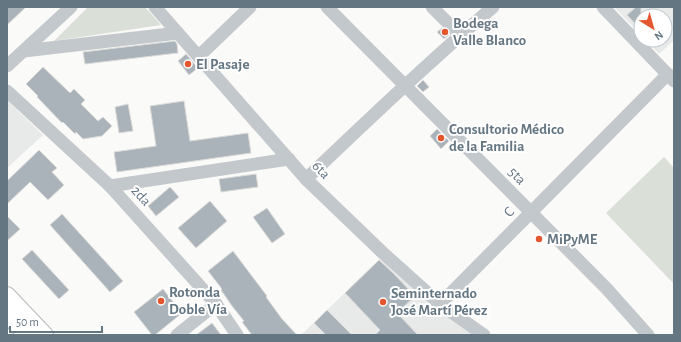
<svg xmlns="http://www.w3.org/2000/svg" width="681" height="342" font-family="'Alegreya Sans',sans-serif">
<rect width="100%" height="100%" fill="#fafaf8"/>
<g fill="#e8e9e9">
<path d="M614,7H674V40L659,54L646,40H665V16H641V35Z"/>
<path d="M7,100L43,135L7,168Z"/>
<path d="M380,259L475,335H301Z"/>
</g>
<g fill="#dadfd7">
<path d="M88,7H145L161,25L54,41Z"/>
<path d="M664,157L674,168V284L606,213Z"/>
</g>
<g fill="#aab3b9" stroke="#dcdcda">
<path d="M7,7H26L7,25Z"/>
<path d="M636,7H641V30L627,15Z"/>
<path d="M442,28L449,35L444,39L437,32Z"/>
<path d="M175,41L177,44L178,53L85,64L83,52Z"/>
<path d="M186,54L198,68L189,75L178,61Z"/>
<path d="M43,67L70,93L74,89L85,100L81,104L98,121L103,117L112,126L102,136L83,139L76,132L75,134L63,122L62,123L37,97L38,96L26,84Z"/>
<path d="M423,80L429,87L423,92L417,86Z"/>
<path d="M184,101L190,141L248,133L251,153L117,172L114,152L156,146L150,106Z"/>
<path d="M128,104L133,131L119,133L115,107Z"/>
<path d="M437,129L449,141L441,149L430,136Z"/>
<path d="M39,150L57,168L52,172L64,185L48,200L30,182L7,204V181Z"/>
<path d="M256,174L258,187L221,192L219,179Z"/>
<path d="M170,187L179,197L156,216L148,206Z"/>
<path d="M210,201L227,221L196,248L178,228Z"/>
<path d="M267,208L285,234L272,243L253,217Z"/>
<path d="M62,214L123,281L110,292L50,225Z"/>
<path d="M7,216L20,229L7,241Z"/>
<path d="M32,250L69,290L59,299L22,259Z"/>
<path d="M233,251L267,296L266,297L282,319L297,335H252L242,322L244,321L232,306L221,290L222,289L208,271Z"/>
<path d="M379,260L393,273L415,296L397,313L418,335H375L380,330L345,293Z"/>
<path d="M163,289L182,313L155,335H152L134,312Z"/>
<path d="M327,310L352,335H326L314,323Z"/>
<path d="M212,323L221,335H196Z"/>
</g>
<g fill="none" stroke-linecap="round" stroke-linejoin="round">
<defs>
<g id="major">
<path d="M7,295L45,335"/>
<path d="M7,314L26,335"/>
</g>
</defs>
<use href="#major" stroke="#b5babe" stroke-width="18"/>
<g stroke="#c3c8cc" stroke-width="13">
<path d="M155,7L306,179L383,253L440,304L484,335"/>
<path d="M327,7L607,289L648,335"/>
<path d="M432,7L460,35"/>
<path d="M603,7L674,81"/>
<path d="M24,51L178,33"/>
<path d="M199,56L250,7"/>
<path d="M7,66L71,7"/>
<path d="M7,91L110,186L216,304L237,335"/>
<path d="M306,179C368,120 429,62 493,7"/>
<path d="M110,186L289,159"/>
<path d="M440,304L668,74"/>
<path d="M177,335L216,304"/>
</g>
<use href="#major" stroke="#fff" stroke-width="16"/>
</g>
<g fill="#e4572e" stroke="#fff" stroke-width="1.5">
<circle cx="445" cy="32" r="4"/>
<circle cx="188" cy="64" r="4"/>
<circle cx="441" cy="138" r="4"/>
<circle cx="539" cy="239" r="4"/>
<circle cx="161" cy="301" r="4"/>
<circle cx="383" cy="302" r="4"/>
</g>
<g text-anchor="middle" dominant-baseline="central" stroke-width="4" stroke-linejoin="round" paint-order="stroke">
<g font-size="15" font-weight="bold" fill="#657683" stroke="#fff" text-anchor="start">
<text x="453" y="23">Bodega<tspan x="453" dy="17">Valle Blanco</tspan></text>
<text x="196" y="64">El Pasaje</text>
<text x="449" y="129">Consultorio Médico<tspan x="449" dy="17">de la Familia</tspan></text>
<text x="547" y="239">MiPyME</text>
<text x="169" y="292">Rotonda<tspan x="169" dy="17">Doble Vía</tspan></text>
<text x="391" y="293">Seminternado<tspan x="391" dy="17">José Martí Pérez</tspan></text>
</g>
<g font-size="15" fill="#657683" stroke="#fff">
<text transform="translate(321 170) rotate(46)">6ta</text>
<text transform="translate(517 176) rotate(45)">5ta</text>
<text transform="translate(141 196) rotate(48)">2da</text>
<text transform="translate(509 212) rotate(-45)">C</text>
</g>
</g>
<rect width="681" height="342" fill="none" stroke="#657683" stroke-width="16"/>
<g transform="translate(653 28) rotate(143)"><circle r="19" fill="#ffffff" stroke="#c1c8cd"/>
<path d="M0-3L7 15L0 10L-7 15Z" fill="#e4572e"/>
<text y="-6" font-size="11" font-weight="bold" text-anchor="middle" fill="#657683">N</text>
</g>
<path d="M10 326v6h92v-6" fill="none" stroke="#657683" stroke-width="2"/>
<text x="16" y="326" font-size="12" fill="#657683" stroke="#ffffff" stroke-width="3" paint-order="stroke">50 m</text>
</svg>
